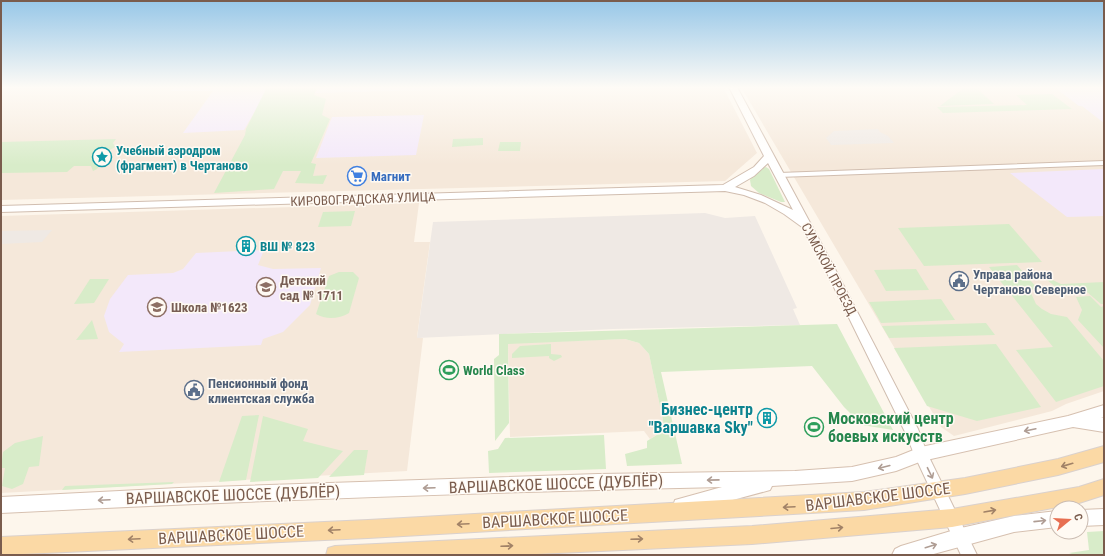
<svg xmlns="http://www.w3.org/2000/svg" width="1105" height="556" font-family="'Roboto Condensed',sans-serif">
<rect width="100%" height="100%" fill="#fdf6ec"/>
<g fill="#f5e8da">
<path d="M1,87H723L757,153L725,181L1,200Z"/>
<path d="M741,87H1104V391L1066,404L1052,411L954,436L941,427Z"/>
<path d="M419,203L414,242H430L417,337L423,338L407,471L1,493V216Z"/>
<path d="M625,339L639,343L649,354L665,430L650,439L644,431L510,437L508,343Z"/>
</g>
<g fill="#efe9e4">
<path d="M878,129L880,132L888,136L894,143L831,145L826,138L834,131Z"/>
<path d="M705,213L725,218L755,216L797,308L793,309L800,325L613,329L417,338L433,222Z"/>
<path d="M52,230L42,242L1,244V231Z"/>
</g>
<g fill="#f3e8fa">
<path d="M174,87H267L266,89H268L244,130L183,133L213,91H170Z"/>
<path d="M318,87H430V90L315,93Z"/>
<path d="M1054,87H1104V123L1082,106H1079Z"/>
<path d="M424,115L416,155L316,158L332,117Z"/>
<path d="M1104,169V216L1067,217L1010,173Z"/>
<path d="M264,250L258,265L273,269L321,268L310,305L283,332L263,339L261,345L119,352L124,344L109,332L104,316L110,299L128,275L173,273L183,269L196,253Z"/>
</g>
<g fill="#d8ecc9">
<path d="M267,87H317L314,95L326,99L322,115L330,119L311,163L316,164L313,176L327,175L323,184L295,183L301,171H283L274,189L214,193L245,135L246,129Z"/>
<path d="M965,87H975L994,104L940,106Z"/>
<path d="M1052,94L1072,109L943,113L937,107L1027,105L1016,95Z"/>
<path d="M483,138V145L452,147L453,139Z"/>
<path d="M116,139L113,143L115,147L108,151H101L95,162L100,165L97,169L93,171L91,166H74L67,172L1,173V142Z"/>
<path d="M500,142H521L520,151H498Z"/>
<path d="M766,167L769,169L785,202H781L759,193L751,186L750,180C753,175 760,168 766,167Z"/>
<path d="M355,211L351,226L318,227L323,212Z"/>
<path d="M1009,224L1042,262L924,266L898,228Z"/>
<path d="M1017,265L1037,288L1032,290L1031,293L1036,304L1042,309L1051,314L1067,317L1104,361V386L1056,402L1016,350L1053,347L989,267Z"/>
<path d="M916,269L929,290L886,291L874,270Z"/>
<path d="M339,272H353L359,278L349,313C339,319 326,320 316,314L329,276Z"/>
<path d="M1042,275L1061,284L1104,282V304H1101L1087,292C1066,293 1058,291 1042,275Z"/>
<path d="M90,279H109L94,303L74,304Z"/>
<path d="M1090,296L1101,307L1104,306V348L1078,320L1082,310L1076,297Z"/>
<path d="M941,299L955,320L881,323L869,302Z"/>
<path d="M92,320L98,339L76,340Z"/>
<path d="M986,323L995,335L889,338L882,326Z"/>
<path d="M837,324L893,430L862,425L844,407L812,366L661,372L682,464L627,466L625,454L647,448V441L665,430L649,354L639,343L625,339L508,344L509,423L495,441L494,359L499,355V334Z"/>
<path d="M551,344V354L561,355L562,357L554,361L549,358V356L512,358V354L520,346Z"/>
<path d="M996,344L1041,407L977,421L927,406L894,348Z"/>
<path d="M259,415L246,480L219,482L242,416Z"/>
<path d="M263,416L308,429L303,441L343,451L318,478L250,482Z"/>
<path d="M604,435L606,469L489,473L488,451L498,449L505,438Z"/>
<path d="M43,436L39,466L29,467L23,484L12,489L2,486L5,468H1L3,452L15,443Z"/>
<path d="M354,450H368L364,475L329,477Z"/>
<path d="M174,482L172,484L62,490L65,486Z"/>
<path d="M1104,531V555H1075L1069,553L1089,550L1087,532Z"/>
</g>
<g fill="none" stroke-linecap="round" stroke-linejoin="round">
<defs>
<path id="minor" d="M1104,161V165L779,177L776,175L779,173Z"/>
<path id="tertiary" d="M729,87H737L835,269L918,429L927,453L977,555H961L914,454L906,434L825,269L802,227L784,214L765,203L744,195L725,191L1,212V206L723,185L754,167L764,156ZM768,163L793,210L761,195L735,187L754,176Z"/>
<g id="secondary">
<path d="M1104,405V417L1101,418H1104V432L1073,427L922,461L896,471L852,481L772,486L770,490L681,514L675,512L673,506L675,500L722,487C481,492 241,501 1,513V497L179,488L598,474L795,471L852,467L896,457L921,447L1068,416Z"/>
<path d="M1104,509V525L1081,526V510Z"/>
<path d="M1057,511V527L1014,532L930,555H892L895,549L901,546L961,528L1014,516Z"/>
</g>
<g id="primary">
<path d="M1104,446V462L1058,475L965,494L864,510L368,538L1,555V537L368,520L864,492L965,478L1058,459Z"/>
<path d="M1104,479V495L1079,503L952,527L752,544L515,555H326L328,548L335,546L752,526L952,509L1079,487Z"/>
</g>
</defs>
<use href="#minor" stroke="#d1beb0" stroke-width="2"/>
<use href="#tertiary" stroke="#d1beb0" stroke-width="2"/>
<use href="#secondary" stroke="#d6c0b0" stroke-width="2"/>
<use href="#primary" stroke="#dad1cd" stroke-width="2"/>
<use href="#minor" fill="#fff" fill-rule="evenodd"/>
<use href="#tertiary" fill="#fff" fill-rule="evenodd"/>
<use href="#secondary" fill="#fff" fill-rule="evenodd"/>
<use href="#primary" fill="#fbd9a5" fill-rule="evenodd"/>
</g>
<defs><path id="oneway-shaft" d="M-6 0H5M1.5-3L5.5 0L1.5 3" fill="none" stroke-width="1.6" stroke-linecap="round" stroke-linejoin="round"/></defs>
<g stroke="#af9d94">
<use href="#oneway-shaft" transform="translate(1030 430) rotate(168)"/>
<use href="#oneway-shaft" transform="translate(884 467) rotate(166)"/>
<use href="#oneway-shaft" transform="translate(930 473) rotate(64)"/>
<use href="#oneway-shaft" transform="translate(713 480) rotate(179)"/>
<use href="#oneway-shaft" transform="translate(429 488) rotate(178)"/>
<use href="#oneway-shaft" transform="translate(104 500) rotate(177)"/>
<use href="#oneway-shaft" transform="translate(1040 521) rotate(-6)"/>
<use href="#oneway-shaft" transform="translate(931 546) rotate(-17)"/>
</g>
<g stroke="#a18267">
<use href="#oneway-shaft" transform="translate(1067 465) rotate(164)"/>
<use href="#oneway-shaft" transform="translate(789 507) rotate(177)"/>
<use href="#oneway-shaft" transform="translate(990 511) rotate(-10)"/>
<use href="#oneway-shaft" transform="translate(463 524) rotate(177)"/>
<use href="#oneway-shaft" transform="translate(837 528) rotate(-5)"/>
<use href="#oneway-shaft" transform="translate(334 530) rotate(177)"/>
<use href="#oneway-shaft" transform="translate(134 539) rotate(177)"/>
<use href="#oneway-shaft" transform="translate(637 539) rotate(-2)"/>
<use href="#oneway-shaft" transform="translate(507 546) rotate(-3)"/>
</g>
<linearGradient id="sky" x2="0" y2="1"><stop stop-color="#97c7e8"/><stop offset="0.53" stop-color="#fefbf6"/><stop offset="1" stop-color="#fefbf6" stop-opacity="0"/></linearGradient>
<rect width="1105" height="165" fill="url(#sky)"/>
<defs>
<symbol id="sight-ring" viewBox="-11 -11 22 22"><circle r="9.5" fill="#fffaf3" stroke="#0f9aa8" stroke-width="1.5"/><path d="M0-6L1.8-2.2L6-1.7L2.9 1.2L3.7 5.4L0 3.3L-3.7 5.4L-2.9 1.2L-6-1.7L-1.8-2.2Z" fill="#0f9aa8"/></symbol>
<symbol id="supermarket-ring" viewBox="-11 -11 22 22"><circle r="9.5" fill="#fffaf3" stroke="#3f7fe0" stroke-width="1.5"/><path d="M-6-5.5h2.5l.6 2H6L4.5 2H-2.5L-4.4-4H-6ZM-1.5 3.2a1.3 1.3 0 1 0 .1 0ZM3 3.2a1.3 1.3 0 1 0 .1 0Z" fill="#3f7fe0"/></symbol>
<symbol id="building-ring" viewBox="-11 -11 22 22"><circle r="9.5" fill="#fffaf3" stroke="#0f9aa8" stroke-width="1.5"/><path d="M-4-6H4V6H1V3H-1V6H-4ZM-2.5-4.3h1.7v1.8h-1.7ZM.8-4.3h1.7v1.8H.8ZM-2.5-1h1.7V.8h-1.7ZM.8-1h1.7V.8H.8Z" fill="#0f9aa8"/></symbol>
<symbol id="civic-ring" viewBox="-11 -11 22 22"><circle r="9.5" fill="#fffaf3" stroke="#5c6f8a" stroke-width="1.5"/><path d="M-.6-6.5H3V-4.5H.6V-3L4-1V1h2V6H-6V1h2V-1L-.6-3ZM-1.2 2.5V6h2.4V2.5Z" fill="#5c6f8a"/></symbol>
<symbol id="school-ring" viewBox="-11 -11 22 22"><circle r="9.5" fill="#fffaf3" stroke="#8d6e63" stroke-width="1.5"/><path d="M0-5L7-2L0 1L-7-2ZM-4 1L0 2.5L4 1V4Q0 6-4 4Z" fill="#8d6e63"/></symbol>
<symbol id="stadium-ring" viewBox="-11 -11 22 22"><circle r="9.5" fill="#fffaf3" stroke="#2e9e5b" stroke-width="1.5"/><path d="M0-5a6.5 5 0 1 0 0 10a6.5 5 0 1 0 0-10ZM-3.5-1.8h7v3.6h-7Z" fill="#2e9e5b"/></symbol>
</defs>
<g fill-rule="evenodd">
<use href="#sight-ring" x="91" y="146" width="22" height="22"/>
<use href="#supermarket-ring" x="346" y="165" width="22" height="22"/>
<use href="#building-ring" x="235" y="235" width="22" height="22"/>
<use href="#civic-ring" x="948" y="270" width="22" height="22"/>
<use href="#school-ring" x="255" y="276" width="22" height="22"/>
<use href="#school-ring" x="146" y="296" width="22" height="22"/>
<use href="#stadium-ring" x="438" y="359" width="22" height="22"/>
<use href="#civic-ring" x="183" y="379" width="22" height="22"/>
<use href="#building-ring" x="756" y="407" width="22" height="22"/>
<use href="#stadium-ring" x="803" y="416" width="22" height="22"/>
</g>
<g text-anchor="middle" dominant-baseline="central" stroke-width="3" stroke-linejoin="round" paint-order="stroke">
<g font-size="13" font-weight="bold" fill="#0d838f" stroke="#fffaf3" text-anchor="start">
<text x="116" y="150">Учебный аэродром<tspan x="116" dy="15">(фрагмент) в Чертаново</tspan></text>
<text x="260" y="246">ВШ № 823</text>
</g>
<g font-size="13" font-weight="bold" fill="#366cbe" stroke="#fffaf3" text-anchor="start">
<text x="371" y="176">Магнит</text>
</g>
<g font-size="13" fill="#7a5c4d" stroke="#fffaf3">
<text transform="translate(363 199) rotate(-2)">КИРОВОГРАДСКАЯ УЛИЦА</text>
<text transform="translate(829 269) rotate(62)">СУМСКОЙ ПРОЕЗД</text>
</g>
<g font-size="13" font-weight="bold" fill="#4e5e75" stroke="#fffaf3" text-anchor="start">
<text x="973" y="274">Управа района<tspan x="973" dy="15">Чертаново Северное</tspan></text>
<text x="208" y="383">Пенсионный фонд<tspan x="208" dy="15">клиентская служба</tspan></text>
</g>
<g font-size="13" font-weight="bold" fill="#785e54" stroke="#fffaf3" text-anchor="start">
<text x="280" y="280">Детский<tspan x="280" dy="15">сад № 1711</tspan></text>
<text x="171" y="307">Школа №1623</text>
</g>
<g font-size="13" font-weight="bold" fill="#27864d" stroke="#fffaf3" text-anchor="start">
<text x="463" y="370">World Class</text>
</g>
<g font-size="16" font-weight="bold" fill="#0d838f" stroke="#fffaf3" text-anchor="end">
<text x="753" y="409">Бизнес-центр<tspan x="753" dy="18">"Варшавка Sky"</tspan></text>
</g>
<g font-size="16" font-weight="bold" fill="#27864d" stroke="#fffaf3" text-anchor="start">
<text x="828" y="418">Московский центр<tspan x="828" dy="18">боевых искусств</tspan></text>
</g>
<g font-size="16" fill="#7a5c4d" stroke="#fffaf3">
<text transform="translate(556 484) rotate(-2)">ВАРШАВСКОЕ ШОССЕ (ДУБЛЁР)</text>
<text transform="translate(233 495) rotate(-2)">ВАРШАВСКОЕ ШОССЕ (ДУБЛЁР)</text>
<text transform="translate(878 497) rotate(-7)">ВАРШАВСКОЕ ШОССЕ</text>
<text transform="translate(555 519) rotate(-3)">ВАРШАВСКОЕ ШОССЕ</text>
<text transform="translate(231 535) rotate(-3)">ВАРШАВСКОЕ ШОССЕ</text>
</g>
</g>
<rect width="1105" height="556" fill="none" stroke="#7a5c4d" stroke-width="4"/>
<g transform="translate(1069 520) rotate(72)"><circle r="19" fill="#fffaf3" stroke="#cabbb1"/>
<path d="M0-3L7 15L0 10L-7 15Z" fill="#e76f51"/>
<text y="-6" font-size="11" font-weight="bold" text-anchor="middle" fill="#7a5c4d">С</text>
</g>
</svg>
